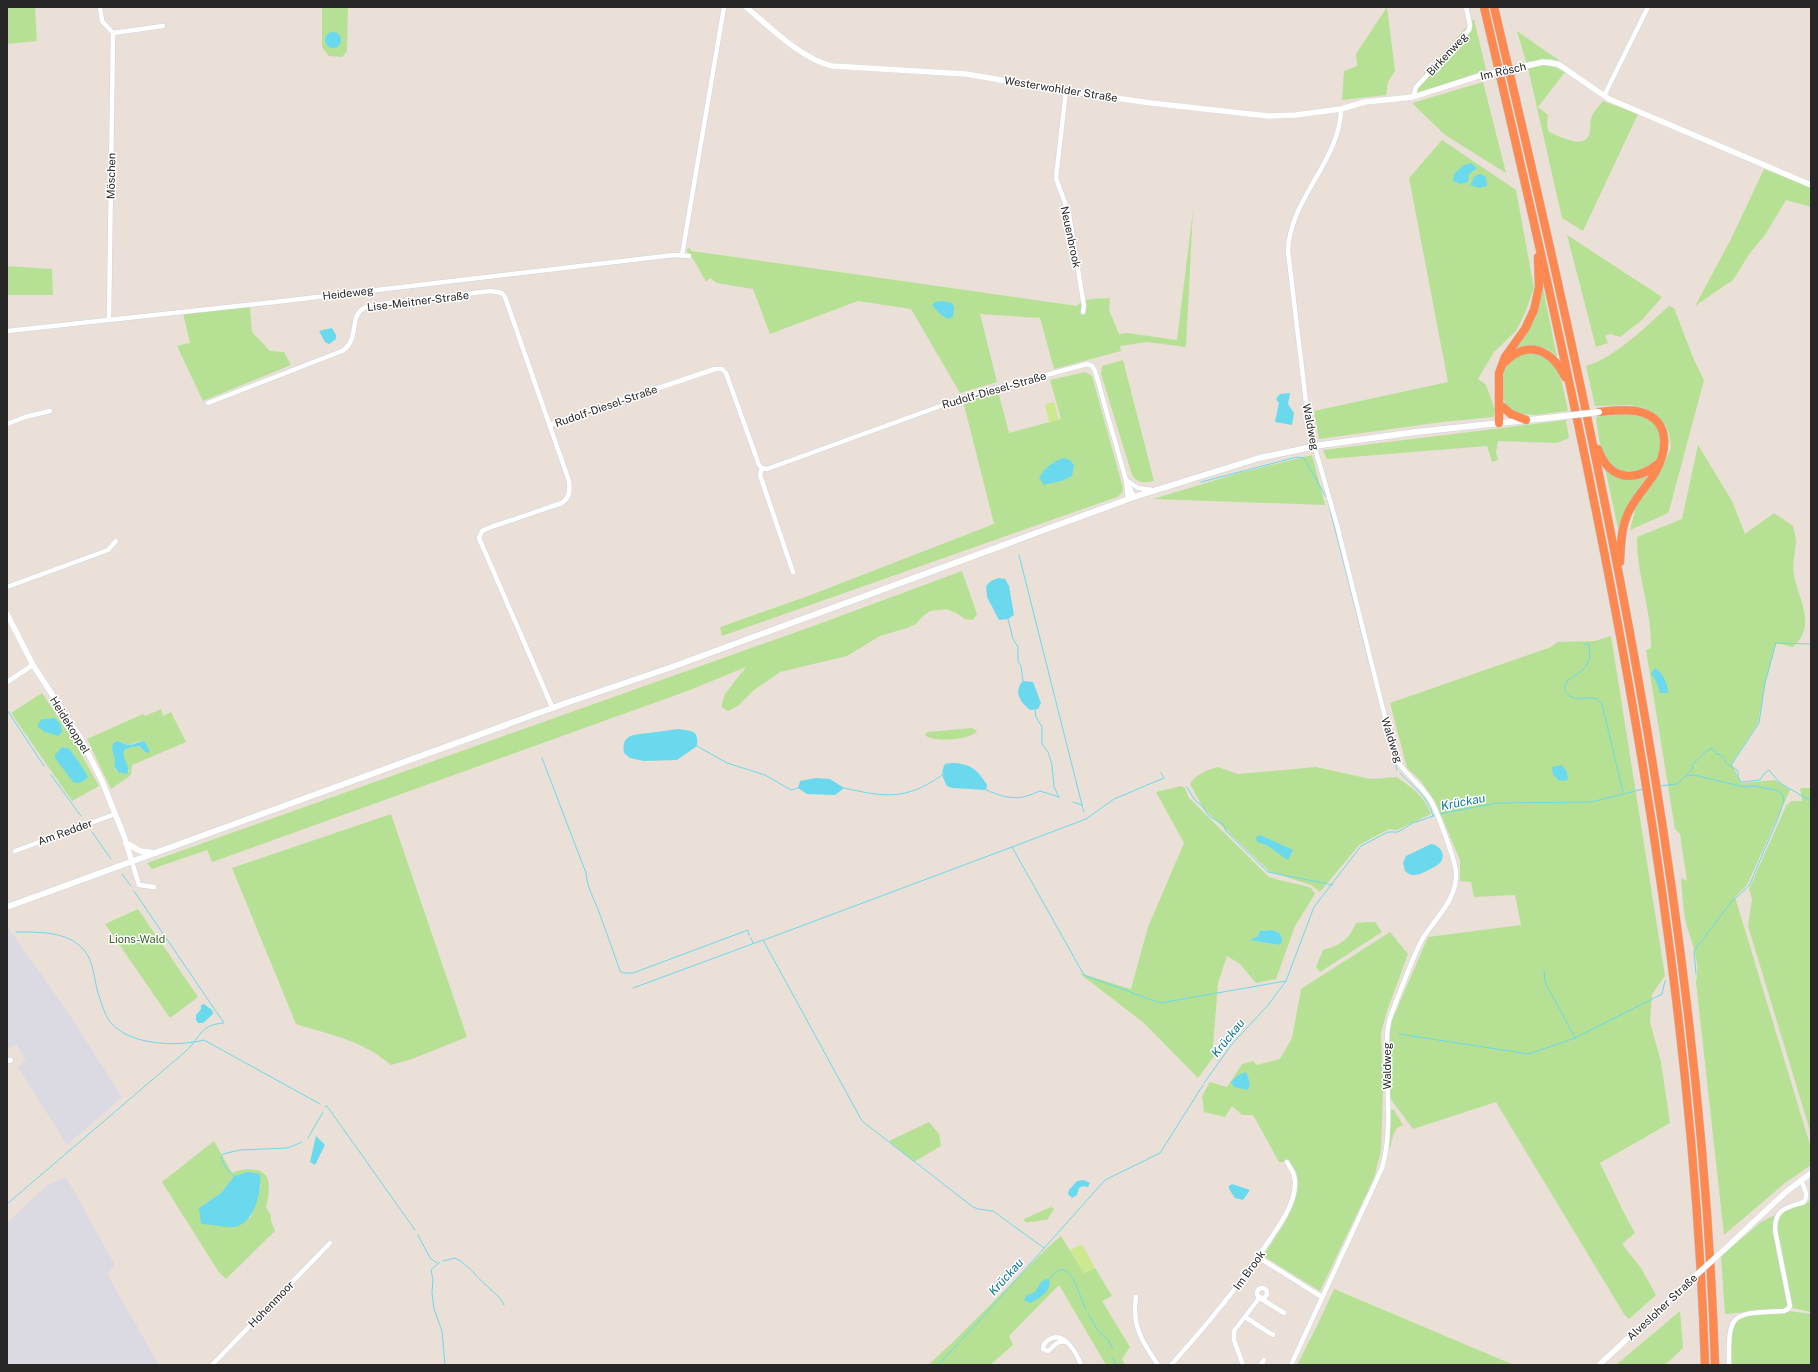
<svg xmlns="http://www.w3.org/2000/svg" width="1818" height="1372" font-family="'Public Sans',sans-serif">
<rect width="100%" height="100%" fill="#eae0d8"/>
<g fill="#dbd9e2">
<path d="M7,926L69,1014L122,1097L67,1145L18,1067L26,1060L16,1044L7,1050Z"/>
<path d="M66,1177L115,1265L107,1274L159,1365H7V1223L46,1186Z"/>
</g>
<g fill="#b6e194" fill-rule="evenodd">
<path d="M7,7H35L37,41L7,44Z"/>
<path d="M348,7L347,51L342,57L329,56L322,47V8Z"/>
<path d="M1387,7L1395,71L1388,82L1386,95L1342,100L1344,71L1357,66L1356,54Z"/>
<path d="M1474,19L1486,70L1416,94L1414,85Z"/>
<path d="M1517,31L1560,61L1550,59L1526,62Z"/>
<path d="M1539,65C1549,65 1556,67 1565,72L1538,107L1548,115L1547,123L1548,131C1556,136 1582,148 1588,137C1592,132 1589,125 1591,119C1593,112 1598,107 1603,101L1638,114L1583,231L1562,218L1528,68Z"/>
<path d="M1483,82L1506,173L1445,135L1412,103Z"/>
<path d="M1442,140L1516,190L1534,288L1525,313L1516,331L1494,352L1478,379L1486,385L1495,410L1493,417L1442,422L1319,439L1314,411L1448,382L1409,178Z"/>
<path d="M1764,169L1811,187V207L1786,200L1765,235L1750,253L1733,280L1695,306L1731,239Z"/>
<path d="M1193,210L1186,347L1147,342L1120,346L1121,351L1054,369L1040,318L980,314L997,382L960,393L911,309L858,301L770,334L753,289L717,283L710,278L706,282L695,262L686,250L689,248L692,251L1077,306C1084,297 1099,299 1110,298L1109,310L1119,334L1127,333L1177,340Z"/>
<path d="M1567,235L1662,297L1642,320L1620,337L1610,334L1605,336L1608,343L1596,347Z"/>
<path d="M7,266L52,269L53,295H7Z"/>
<path d="M1542,283L1557,357C1547,345 1528,342 1514,352V349L1534,321L1539,308Z"/>
<path d="M1669,306L1674,308L1694,360L1704,380L1669,511L1666,514L1630,530L1637,502L1664,464L1671,448L1669,434L1665,424L1645,408L1630,405L1595,406L1586,366C1615,358 1646,326 1669,306Z"/>
<path d="M250,307L252,332L270,351L284,352L291,365L203,401L177,346L190,343L183,313Z"/>
<path d="M1531,351L1554,362L1562,383L1568,411L1534,415L1512,413C1497,398 1498,368 1516,356C1520,353 1526,353 1531,351Z"/>
<path d="M1123,360L1154,481C1144,483 1138,484 1132,475L1101,374L1102,366Z"/>
<path d="M1085,372L1092,376L1123,488L1122,493L1117,497L722,636L720,627L808,596L994,524L963,401L998,391L1009,433L1061,419L1050,380Z"/>
<path d="M1622,414C1633,415 1642,415 1651,421C1668,434 1663,465 1643,472C1640,473 1634,472 1631,472C1621,472 1613,469 1607,461C1599,449 1598,431 1596,417Z"/>
<path d="M1566,420L1569,438L1557,443L1498,441L1496,452L1498,460L1492,462L1487,446L1327,459L1323,450Z"/>
<path d="M1698,445L1732,501L1745,534L1774,513L1793,526C1794,531 1796,537 1796,542C1795,553 1792,564 1794,575C1799,601 1817,625 1793,647L1776,643L1765,684L1758,723L1732,764L1741,783L1775,780L1790,790L1747,885L1735,897L1811,1148V1165L1785,1183L1724,1235L1696,982C1701,960 1690,940 1685,919C1683,905 1682,891 1681,878L1687,881L1680,834L1675,829L1646,650L1651,648C1652,610 1636,574 1637,537L1682,519Z"/>
<path d="M1312,455L1325,505L1153,499L1239,473Z"/>
<path d="M1605,468C1622,478 1628,484 1648,475C1632,498 1625,506 1619,533Z"/>
<path d="M962,571L977,614L973,620L965,619L956,613L946,609L930,611L922,617L916,624L907,628L880,636L847,656L780,672L754,690L738,706L728,711L721,707L725,694L746,667L690,690L218,860L212,862L207,850L152,869L147,863L816,625Z"/>
<path d="M1611,636L1665,976L1652,994L1650,1022L1661,1062L1670,1123L1600,1163L1624,1213L1635,1233L1622,1244L1641,1268L1656,1295L1629,1319L1624,1314L1496,1102L1413,1129L1389,1097L1390,1025L1428,937L1521,925L1515,895L1474,897L1471,882L1460,881V860L1436,803L1421,781L1407,768L1390,703L1551,647L1558,642L1595,641Z"/>
<path d="M42,693L72,738L99,786L72,801L11,713ZM55,718L58,736L45,732L42,719ZM73,753L88,777L64,770L61,764L55,758Z"/>
<path d="M161,709L163,716L171,712L186,742L132,765L131,775L111,789L87,739L143,714L145,716ZM115,741L129,745L141,741L146,743L150,751L146,753L139,746L125,749C120,757 128,764 129,772H118L115,769C114,765 115,761 115,758C114,751 110,747 115,741Z"/>
<path d="M972,728L977,731C971,740 932,743 925,735L927,732Z"/>
<path d="M1218,767L1238,774L1316,767L1370,779L1397,777C1413,789 1424,795 1431,814L1397,830L1389,829L1359,845L1320,892L1311,885L1270,872L1203,808L1190,784C1196,774 1207,770 1218,767Z"/>
<path d="M1181,786L1185,788L1189,798L1269,877C1283,882 1297,883 1311,888L1315,894L1295,926L1276,979L1256,983L1240,964L1227,956L1218,983L1213,1046L1215,1055L1198,1078L1144,1023L1079,973L1131,989L1148,927L1184,843L1156,792ZM1272,930L1278,932V945L1251,940L1258,936L1260,931Z"/>
<path d="M1800,788H1811V1134L1748,926L1752,899L1749,889L1786,806L1791,801H1802Z"/>
<path d="M391,814L467,1037L412,1059L391,1065C360,1039 333,1036 296,1024L232,868Z"/>
<path d="M138,909L198,997L170,1018L105,924Z"/>
<path d="M1367,922H1375L1382,932L1320,972L1316,967L1323,950C1340,945 1348,941 1356,923Z"/>
<path d="M1390,932L1408,954L1387,1011L1381,1033L1383,1091L1381,1151L1374,1178L1320,1291L1263,1256C1277,1234 1305,1200 1296,1172C1295,1168 1291,1165 1289,1162H1279L1253,1115H1242L1232,1106L1225,1117L1204,1112L1202,1096L1210,1082L1227,1087L1242,1064L1253,1061L1257,1065L1280,1059L1292,1038L1301,989Z"/>
<path d="M1391,1110H1394L1403,1125C1393,1127 1392,1141 1390,1149L1389,1147Z"/>
<path d="M929,1122L939,1134L941,1146L914,1162L889,1141Z"/>
<path d="M214,1141L232,1173C242,1168 264,1166 268,1180C270,1189 268,1199 266,1208L271,1215V1221L275,1231L226,1279L218,1271L162,1182ZM234,1176L261,1185L251,1217L235,1227L215,1225L199,1208L221,1193Z"/>
<path d="M1811,1194V1312L1793,1308L1725,1314L1721,1256L1761,1222L1783,1211L1809,1202Z"/>
<path d="M1051,1207L1054,1209L1047,1220C1042,1220 1028,1223 1025,1222L1024,1219Z"/>
<path d="M1061,1236L1084,1273L1095,1268L1112,1296L1102,1301L1130,1347L1122,1359L1125,1365H1106L1059,1285L1009,1336L1013,1345L990,1365H928L954,1341L1048,1247Z"/>
<path d="M1334,1289L1514,1365H1297L1317,1326Z"/>
<path d="M1680,1311L1683,1348L1665,1365H1616Z"/>
<path d="M1789,1311L1811,1314V1365H1729L1732,1323L1750,1313Z"/>
</g>
<g fill="#cce98f">
<path d="M1054,402L1059,420L1049,422L1045,404Z"/>
<path d="M1082,1244L1095,1268L1084,1273L1070,1250Z"/>
</g>
<g fill="#6ad9ed">
<circle cx="333" cy="40" r="8"/>
<path d="M1471,163L1477,168L1469,174L1468,182L1460,184L1453,181L1454,174L1464,165Z"/>
<path d="M1480,174L1486,177L1487,186L1479,188L1470,185L1475,176Z"/>
<path d="M942,301L952,303L954,307L953,317L948,319L940,314L932,305L935,302Z"/>
<path d="M332,328L336,335V339L329,344L325,342L319,331Z"/>
<path d="M1290,393L1288,404L1294,413L1292,425L1275,422L1279,403L1276,399L1280,394Z"/>
<path d="M1064,458L1070,460L1074,465L1072,476L1061,481L1044,485L1039,478C1045,467 1052,462 1064,458Z"/>
<path d="M998,578L1005,579L1009,586L1014,615L1008,619L999,620L987,597L986,586L991,581Z"/>
<path d="M1655,668C1663,673 1668,684 1668,693H1660L1656,681L1651,674Z"/>
<path d="M1023,681L1033,682L1041,703L1038,709L1030,710C1020,702 1013,691 1023,681Z"/>
<path d="M55,718L61,725L62,732L58,736L45,732L38,727V724L42,719Z"/>
<path d="M678,729C692,731 699,730 697,746L677,760L644,761L630,758L624,753C621,733 635,735 649,733C659,732 669,730 678,729Z"/>
<path d="M117,741C121,742 125,745 130,745C142,743 144,735 150,752L146,753L139,746L125,749C120,759 132,766 127,774L118,772L114,766L115,760L112,749L113,743Z"/>
<path d="M62,747C63,748 67,748 68,748C72,751 86,772 88,777C83,782 79,784 73,782L55,758V755Z"/>
<path d="M951,763C970,763 977,769 987,785L986,790L952,788L947,786C943,778 940,773 945,764Z"/>
<path d="M1562,765L1567,772L1568,780L1560,781L1553,775L1552,767Z"/>
<path d="M816,778L830,779L844,788L835,795L807,794L798,788L800,781Z"/>
<path d="M1260,835L1293,850L1288,860C1274,852 1273,846 1257,842L1256,837Z"/>
<path d="M1431,844C1440,845 1447,855 1440,863C1435,867 1419,876 1413,875C1410,875 1407,873 1405,871L1403,863L1406,856Z"/>
<path d="M1272,930C1279,932 1282,934 1282,942L1278,945L1250,940L1258,936L1260,931Z"/>
<path d="M204,1004L212,1010L213,1014L203,1023H198L196,1020V1015L201,1009V1005Z"/>
<path d="M1246,1072L1250,1083L1248,1090L1234,1087L1231,1082L1238,1075Z"/>
<path d="M316,1136L325,1145L315,1165L310,1162Z"/>
<path d="M248,1172L260,1174C262,1190 255,1223 235,1227C229,1228 208,1224 201,1224L199,1208L221,1193L234,1176Z"/>
<path d="M1084,1180L1090,1183L1088,1187L1083,1186L1079,1188L1077,1195L1072,1198L1068,1194L1069,1190L1077,1181Z"/>
<path d="M1232,1184L1250,1190L1243,1200L1235,1198L1229,1189V1186Z"/>
<path d="M1046,1279L1049,1280C1052,1291 1039,1299 1030,1303L1024,1300L1026,1296L1035,1292L1041,1282Z"/>
</g>
<g fill="none" stroke-linecap="round" stroke-linejoin="round">
<g stroke="#6ad9ed" stroke-width="1">
<path d="M1201,482L1297,457L1304,458L1326,497"/>
<path d="M1329,506L1373,677"/>
<path d="M1019,555L1082,805"/>
<path d="M1008,619L1013,639L1018,647V662L1021,666L1023,681"/>
<path d="M1584,645L1588,643C1594,665 1583,670 1567,681L1564,689C1570,703 1583,697 1595,698L1602,704L1623,792"/>
<path d="M7,710L44,766"/>
<path d="M1035,710L1036,717L1042,727V744L1048,752L1052,765L1054,787L1059,797"/>
<path d="M697,746L727,763L765,775L791,790L798,788"/>
<path d="M1393,756L1397,770"/>
<path d="M542,758L586,873C587,887 594,899 599,912C606,931 613,951 620,971L623,973H633L748,930L749,935"/>
<path d="M1731,765L1759,723L1765,683L1776,643L1811,644"/>
<path d="M1161,773L1164,778L1114,799L1086,819L1012,847L1084,975L1160,1003L1286,981"/>
<path d="M1400,773C1413,787 1428,796 1433,816"/>
<path d="M51,775L81,816"/>
<path d="M1686,776L1694,775L1744,787L1753,786L1776,790L1782,794L1784,800L1778,818L1749,886L1731,902L1694,951L1696,974"/>
<path d="M1660,786L1677,784L1693,769L1692,765L1705,752L1712,748L1717,754L1722,755L1726,763L1738,771V777L1741,782L1760,780L1764,774L1769,770L1780,783L1811,801"/>
<path d="M1187,787L1194,799L1203,807L1209,816L1223,824L1226,831L1268,872L1333,885"/>
<path d="M844,788C884,797 906,801 942,775"/>
<path d="M986,790C1008,799 1018,801 1040,791L1059,797"/>
<path d="M1073,802L1082,805L1084,812"/>
<path d="M1439,814L1497,803L1591,802L1643,789"/>
<path d="M92,832L111,859"/>
<path d="M122,874L131,886"/>
<path d="M16,932C38,932 68,931 84,950C94,962 94,979 98,993C101,1002 104,1012 108,1019C126,1046 177,1047 204,1040L320,1104"/>
<path d="M751,938L753,943"/>
<path d="M764,940L1012,847"/>
<path d="M1544,970L1545,982L1575,1038"/>
<path d="M633,988L763,940L862,1121L973,1207L978,1209L993,1211L1044,1248"/>
<path d="M1399,1034L1529,1054L1575,1038L1662,994L1665,981"/>
<path d="M1204,1083L1232,1044L1268,1005L1286,981L1314,907L1361,846L1388,832H1398L1413,823L1436,815"/>
<path d="M325,1107L327,1106L415,1230"/>
<path d="M308,1138L323,1112"/>
<path d="M234,1176L226,1168L221,1158L223,1154L240,1150L288,1148L302,1142"/>
<path d="M7,1204L186,1051C202,1036 199,1025 224,1023L134,891"/>
<path d="M418,1235L430,1258L437,1263"/>
<path d="M443,1261L455,1258C470,1266 475,1276 487,1286C494,1293 500,1296 504,1305"/>
<path d="M440,1262L431,1270L433,1280L432,1293L434,1309L442,1331L445,1365"/>
<path d="M1049,1280C1069,1249 1079,1296 1086,1310"/>
<path d="M1088,1314L1099,1332L1109,1341L1113,1350"/>
<path d="M1113,1358L1116,1365"/>
<path d="M938,1365L980,1320L1105,1180L1160,1153L1203,1085"/>
</g>
<defs>
<g id="minor">
<path d="M100,7L102,21L113,33L109,319"/>
<path d="M113,33L163,26"/>
<path d="M1066,91L1056,178L1069,214L1084,306L1083,312"/>
<path d="M1604,96L1648,7"/>
<path d="M1413,97L1416,87L1469,30L1470,25L1466,7"/>
<path d="M682,255L724,7"/>
<path d="M7,331L275,302L674,255L689,256"/>
<path d="M208,403L342,351C363,338 344,310 373,305L491,291L502,293L505,297L569,481C570,490 570,497 562,503L491,527L482,531L479,538L553,709"/>
<path d="M7,424L25,417L50,411"/>
<path d="M549,425L715,369H722L726,373L759,465L762,468L767,469L968,396L1087,364L1092,366L1095,371L1126,480L1128,499"/>
<path d="M762,468L760,475L793,572"/>
<path d="M1126,480L1138,488L1152,490"/>
<path d="M1128,484L1134,497"/>
<path d="M7,587L108,550L116,541"/>
<path d="M7,682L33,665"/>
<path d="M15,851L115,814"/>
<path d="M132,862L139,885L154,887"/>
<path d="M7,1061L11,1060"/>
<path d="M1258,1257L1322,1297"/>
<circle cx="1262" cy="1293" r="5"/>
<path d="M1136,1297C1131,1325 1143,1343 1158,1365"/>
<path d="M1260,1298L1284,1313"/>
<path d="M1245,1317L1273,1335"/>
<path d="M1067,1342C1056,1340 1055,1346 1048,1351L1043,1349C1043,1345 1046,1341 1050,1339C1065,1331 1077,1354 1081,1365"/>
<path d="M212,1365L330,1243"/>
<path d="M1171,1365C1205,1327 1238,1288 1266,1245C1278,1227 1294,1207 1295,1185C1296,1176 1291,1169 1287,1162"/>
<path d="M1243,1365L1234,1340V1331L1260,1297"/>
<path d="M1261,1365L1264,1360"/>
<path d="M1291,1365L1382,1168C1392,1135 1387,1093 1387,1059C1387,1047 1386,1034 1389,1022C1391,1013 1396,1003 1399,994C1407,975 1413,956 1423,938C1436,917 1458,899 1456,872C1455,860 1436,807 1429,798C1418,781 1401,772 1394,753L1337,525L1311,434L1307,411L1288,251C1290,197 1340,162 1341,109"/>
<path d="M1729,1365C1728,1310 1732,1314 1784,1311L1788,1309L1790,1306L1775,1230C1775,1208 1786,1208 1804,1202C1809,1194 1804,1188 1801,1180"/>
</g>
<g id="tertiary">
<path d="M746,7C771,28 800,58 832,66L966,74L1066,91L1151,103L1268,116L1296,115L1341,109L1365,102L1413,97L1479,76"/>
<path d="M1526,66L1543,62L1558,64L1609,99L1811,185"/>
<path d="M7,614L33,665L81,739L102,781L124,836L132,862"/>
<path d="M126,843L140,851L156,853"/>
<path d="M1725,1249L1786,1192L1811,1173"/>
<path d="M1599,1365L1681,1289"/>
</g>
<g id="secondary">
<path d="M1321,445L1416,432L1565,416"/>
<path d="M7,907L566,703L672,667L1134,497L1259,458L1307,448"/>
</g>
<g id="motorway">
<path d="M1484,7C1589,454 1690,904 1705,1365"/>
<path d="M1494,7C1600,453 1700,905 1715,1365"/>
<path d="M1505,362C1528,339 1552,350 1565,377"/>
<path d="M1503,407L1511,414L1526,420"/>
<path d="M1599,412C1611,411 1623,409 1636,411C1670,417 1669,448 1655,473C1647,486 1636,497 1629,511C1621,527 1621,544 1620,562"/>
<path d="M1499,423V373L1505,357L1525,329L1534,310L1539,287L1538,257"/>
<path d="M1598,449C1609,480 1634,483 1658,464"/>
</g>
</defs>
<use href="#minor" stroke="#cdd3e0" stroke-width="5.5"/>
<use href="#tertiary" stroke="#cdd3e0" stroke-width="6"/>
<use href="#secondary" stroke="#cdd3e0" stroke-width="7"/>
<use href="#motorway" stroke="#c3c3c3" stroke-width="9"/>
<use href="#minor" stroke="#fff" stroke-width="4.5"/>
<use href="#tertiary" stroke="#fff" stroke-width="5.5"/>
<use href="#secondary" stroke="#fff" stroke-width="6"/>
<use href="#motorway" stroke="#fd8850" stroke-width="8"/>
<defs>
<g id="tertiary-bridge">
<path d="M1479,76L1526,66"/>
<path d="M1681,1289L1725,1249"/>
</g>
<g id="secondary-bridge">
<path d="M1565,416L1599,412"/>
<path d="M1307,448L1321,445"/>
</g>
</defs>
<use href="#tertiary-bridge" stroke="#cdd3e0" stroke-width="6" stroke-linecap="butt"/>
<use href="#secondary-bridge" stroke="#cdd3e0" stroke-width="7" stroke-linecap="butt"/>
<use href="#tertiary-bridge" stroke="#fff" stroke-width="5.5"/>
<use href="#secondary-bridge" stroke="#fff" stroke-width="6"/>
</g>
<g text-anchor="middle" dominant-baseline="central" stroke-width="3" stroke-linejoin="round" paint-order="stroke">
<g font-size="11" fill="#272727" stroke="#fff">
<text transform="translate(1447 54) rotate(-47)">Birkenweg</text>
<text transform="translate(1503 71) rotate(-13)">Im Rösch</text>
<text transform="translate(1061 89) rotate(9)">Westerwohlder Straße</text>
<text transform="translate(111 176) rotate(-89)">Möschen</text>
<text transform="translate(1071 237) rotate(78)">Neuenbrook</text>
<text transform="translate(348 293) rotate(-7)">Heideweg</text>
<text transform="translate(418 301) rotate(-7)">Lise-Meitner-Straße</text>
<text transform="translate(994 390) rotate(-16)">Rudolf-Diesel-Straße</text>
<text transform="translate(606 406) rotate(-19)">Rudolf-Diesel-Straße</text>
<text transform="translate(1311 427) rotate(79)">Waldweg</text>
<text transform="translate(70 725) rotate(58)">Heidekoppel</text>
<text transform="translate(1392 740) rotate(72)">Waldweg</text>
<text transform="translate(65 832) rotate(-20)">Am Redder</text>
<text transform="translate(1387 1066) rotate(-90)">Waldweg</text>
<text transform="translate(1249 1270) rotate(-54)">Im Brook</text>
<text transform="translate(271 1304) rotate(-46)">Hohenmoor</text>
<text transform="translate(1662 1307) rotate(-43)">Alvesloher Straße</text>
</g>
<g font-size="11" fill="#306219" stroke="#fff">
<text x="137" y="939">Lions-Wald</text>
</g>
<g font-size="12" font-style="italic" fill="#0d7595" stroke="#fff">
<text transform="translate(1463 802) rotate(-11)">Krückau</text>
<text transform="translate(1228 1038) rotate(-51)">Krückau</text>
<text transform="translate(1006 1277) rotate(-48)">Krückau</text>
</g>
</g>
<rect width="1818" height="1372" fill="none" stroke="#272727" stroke-width="16"/>
</svg>
